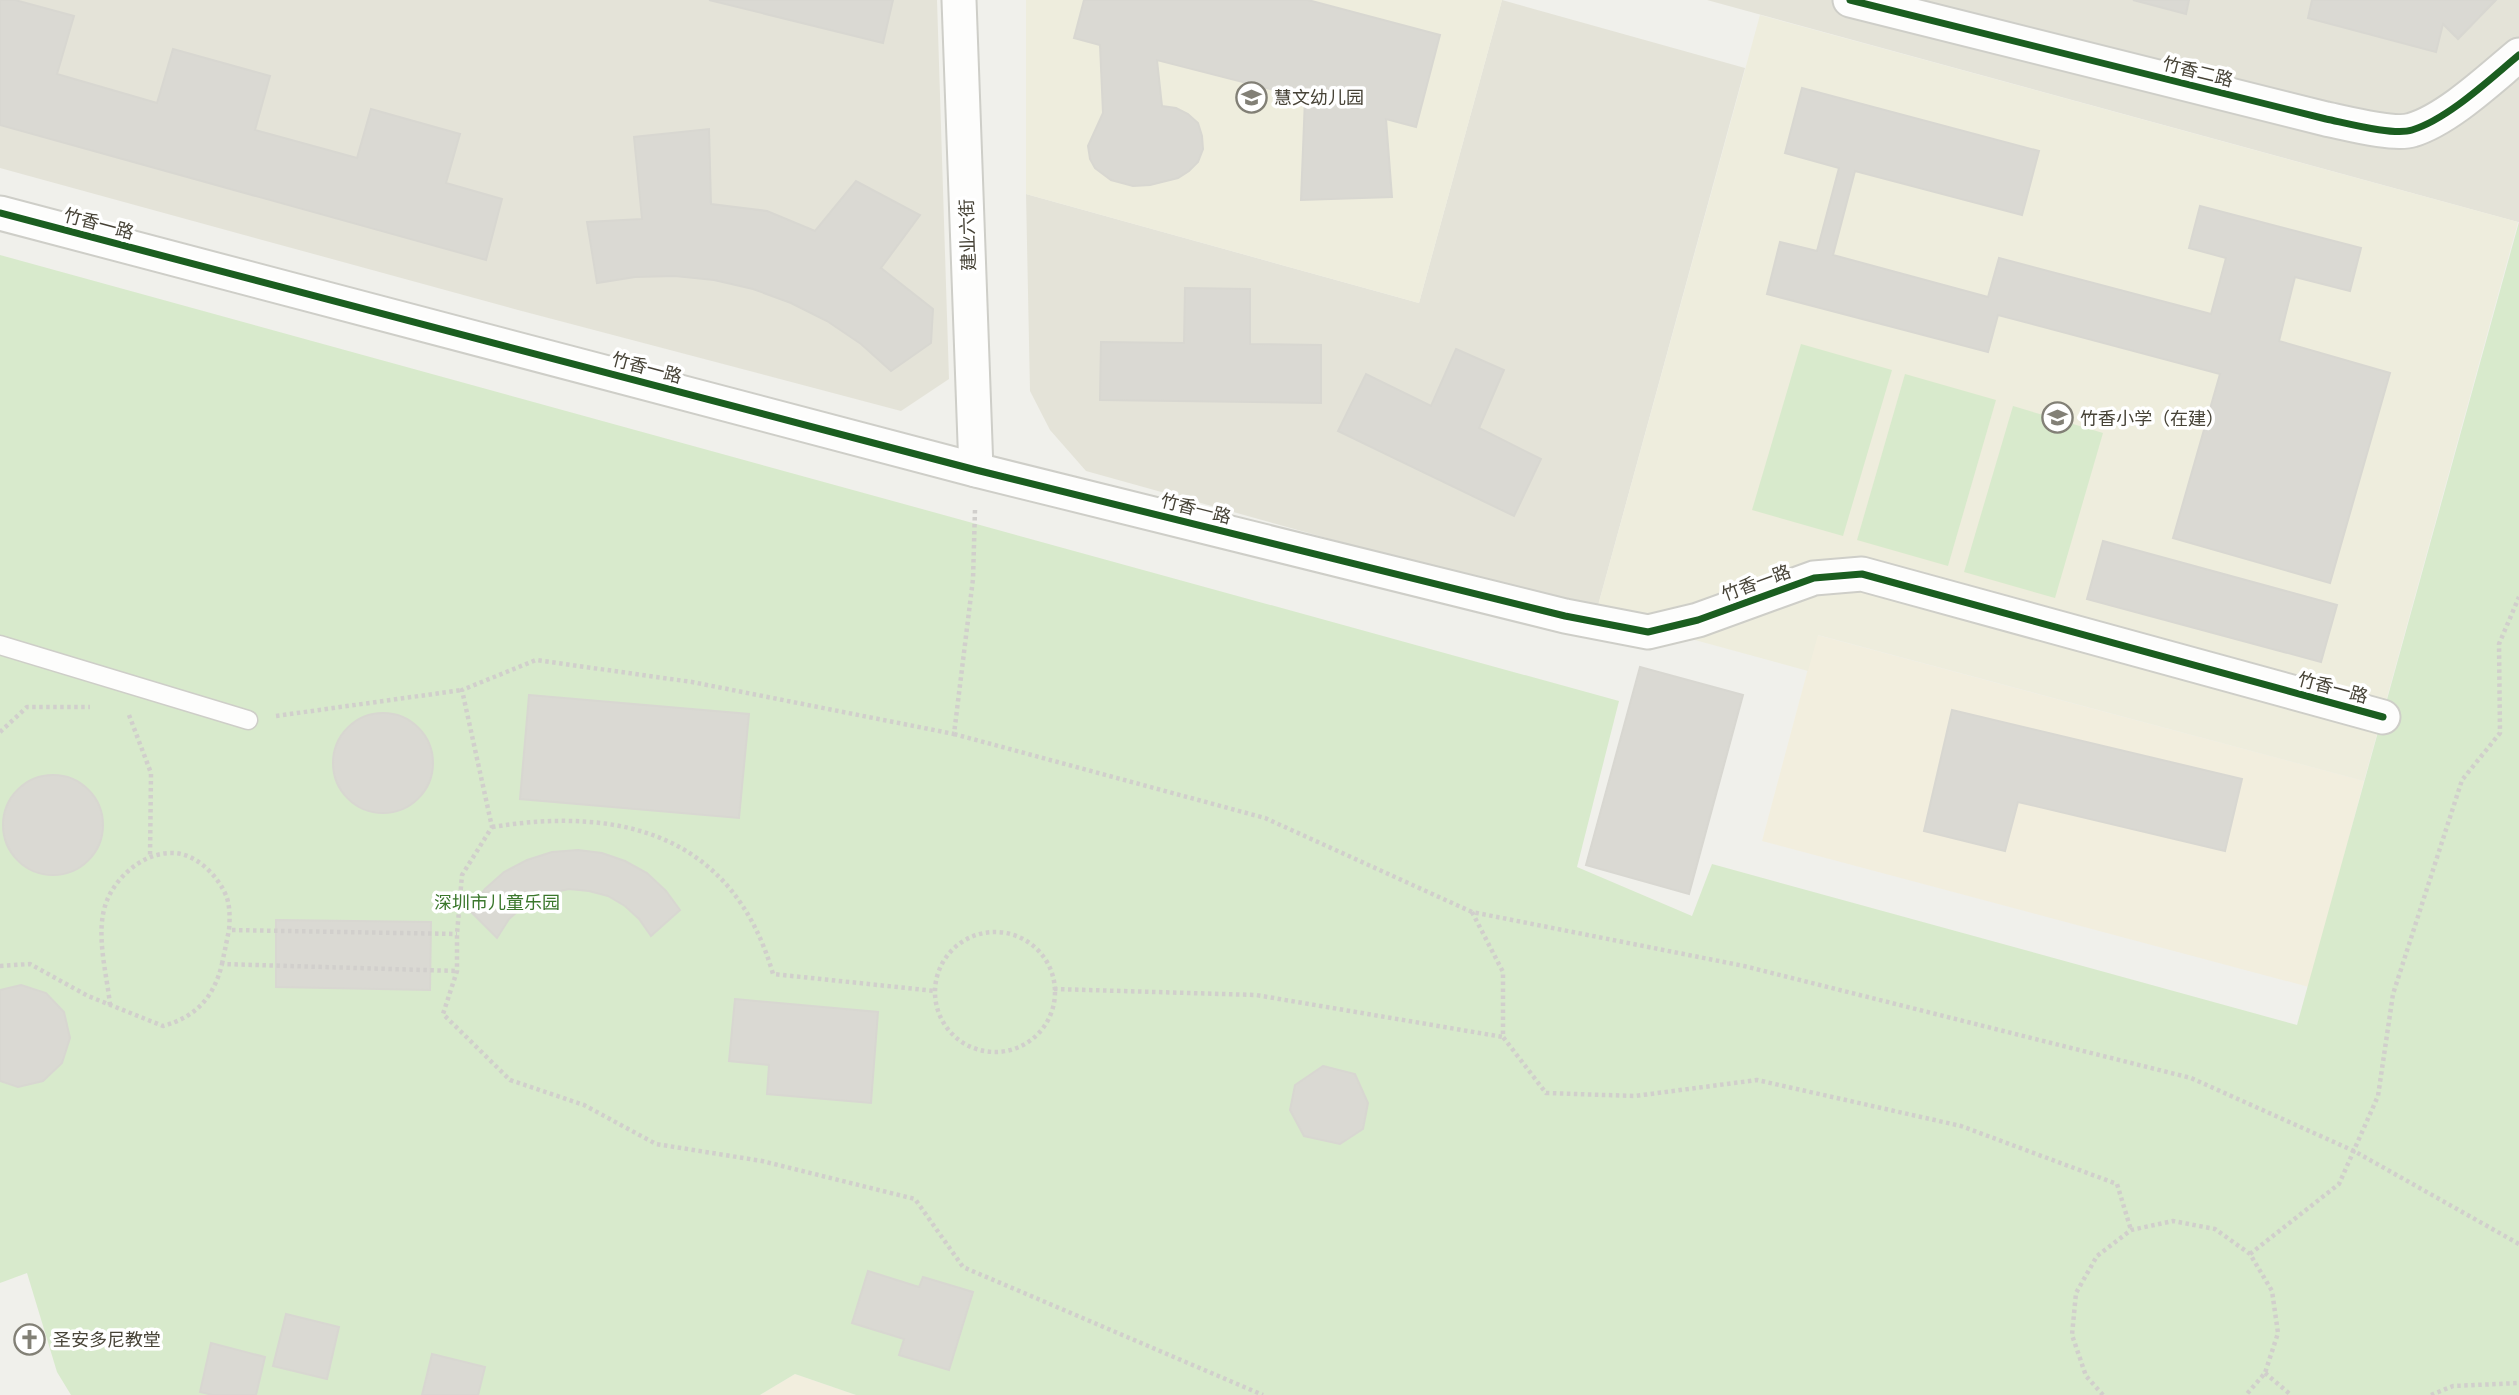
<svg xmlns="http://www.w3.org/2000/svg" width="2519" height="1395" font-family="Ubuntu,'Noto Sans SC',sans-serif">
<rect width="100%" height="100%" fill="#f0f0eb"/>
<g fill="#e4e3d8">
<path d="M0,0H937L949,379L901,411L518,310L0,168Z"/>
<path d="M1502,0L1745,68L1596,613L1086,471L1050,430L1030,391L1026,194L1419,303Z"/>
<path d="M1707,0H2519V222H2518Z"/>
</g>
<g fill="#f2eede">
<path d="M1817,635L2364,781L2309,987L1762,841Z"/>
<path d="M795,1374L856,1395H760Z"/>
</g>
<g fill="#eeeddd">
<path d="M1026,0H1502L1419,303L1026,194Z"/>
<path d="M1760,15L2518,222L2364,781L1818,635L1808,671L1596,613Z"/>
</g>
<g fill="#d8eacc">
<path d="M2519,222V1395H856L795,1374L760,1395H71L57,1372L27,1273L0,1283V255L1619,701L1577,867L1692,916L1712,864L2297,1025Z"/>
<path d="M1801,344L1892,370L1843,536L1752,510Z"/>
<path d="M1905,374L1996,400L1948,566L1857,540Z"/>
<path d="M2013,406L2103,433L2055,598L1964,572Z"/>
</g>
<g fill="#dad9d3" stroke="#d8d7d1" stroke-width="2">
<path d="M0,0H15L74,16L57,74L157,103L173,49L270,76L255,130L357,158L371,109L460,134L446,183L502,199L486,260L0,125Z"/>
<path d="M709,0H893L883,43Z"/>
<path d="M1084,0H1308L1440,35L1416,127L1386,119L1392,197L1301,200L1305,98L1157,60L1162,106L1176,108L1188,114L1198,123L1202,136L1203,149L1198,162L1189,171L1178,178L1150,185L1133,186L1111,180L1095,168L1090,159L1088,146L1103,113L1100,45L1074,38Z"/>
<path d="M2133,0H2189L2186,14Z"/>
<path d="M2312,0H2496L2458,39L2443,24L2436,52L2308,18Z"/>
<path d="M1802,88L2039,151L2022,215L1855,171L1833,255L1988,297L1999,258L2211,314L2226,258L2189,248L2200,206L2361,248L2350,291L2295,277L2279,341L2390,373L2330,583L2173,538L2220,374L1998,315L1988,352L1767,294L1780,242L1817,251L1839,168L1785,153Z"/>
<path d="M709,129L711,204L767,211L815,231L856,181L920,215L881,268L933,309L931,343L891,371L861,344L827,321L791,303L753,289L714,280L675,276L635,277L597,283L587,222L642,219L634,137Z"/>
<path d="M1185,288L1250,289V344L1321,345V403L1100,400L1101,342L1184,343Z"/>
<path d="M1456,349L1504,370L1479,428L1541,459L1514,516L1338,431L1366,374L1431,406Z"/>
<path d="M2103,541L2337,605L2321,662L2087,599Z"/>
<path d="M1640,667L1743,695L1689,894L1586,865Z"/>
<path d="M529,695L749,714L739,818L520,799Z"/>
<path d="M1952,710L2242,779L2225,851L2018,802L2005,851L1924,831Z"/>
<circle cx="383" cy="763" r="50"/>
<circle cx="53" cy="825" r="50"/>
<path d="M578,850L602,853L625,861L647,873L666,891L680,910L651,936L639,919L625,906L608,896L589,891L569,889L546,894L526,904L509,919L497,938L469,910L485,889L504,872L527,860L552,852Z"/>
<path d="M276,920L431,922L430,990L276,987Z"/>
<path d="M21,985L46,993L64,1012L70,1038L62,1063L43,1081L18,1087L0,1081V990Z"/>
<path d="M735,999L878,1012L871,1103L767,1094L769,1065L729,1061Z"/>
<path d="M1323,1066L1355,1074L1368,1103L1363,1129L1340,1144L1304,1136L1290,1110L1295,1085Z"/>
<path d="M868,1271L919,1287L923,1277L973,1292L949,1370L899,1355L904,1339L852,1323Z"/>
<path d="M286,1314L339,1327L327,1379L273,1366Z"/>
<path d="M211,1343L265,1357L256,1395H213L200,1392Z"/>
<path d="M432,1354L485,1367L478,1395H422Z"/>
</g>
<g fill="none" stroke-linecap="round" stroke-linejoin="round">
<defs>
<path id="lane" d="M0,645L248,720"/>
<g id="street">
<path d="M959,0L976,470"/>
<path d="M1850,0L2326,119C2346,123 2394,136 2412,130C2448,119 2490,79 2519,55"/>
<path d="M0,213L976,470L1565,616L1648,632L1698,620L1814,578L1862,574L2383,717"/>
</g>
</defs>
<use href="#lane" stroke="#cecec8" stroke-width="21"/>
<use href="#street" stroke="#cecec8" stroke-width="37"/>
<g stroke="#d1cfcc" stroke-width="4.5" stroke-dasharray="3.5 3.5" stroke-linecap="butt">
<path d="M975,510L973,579L954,734L692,682L536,660L462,690L492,827L462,875L457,934V971L443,1014L510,1080L584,1105L656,1144L762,1161L915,1199L963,1267L1263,1395"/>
<path d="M129,715L151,773L150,857"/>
<path d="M276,716L462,690"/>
<path d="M0,732L27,707H90"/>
<path d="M954,734L1265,818L1472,912L1744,966L2191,1078L2354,1151L2519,1244"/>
<path d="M492,827C622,806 733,835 773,974L935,991"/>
<path d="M1472,912L1503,972V1037L1546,1093L1635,1096L1757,1080L1961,1126L2117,1184L2131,1230"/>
<circle cx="995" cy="992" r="60"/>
<path d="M222,964L229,930"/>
<path d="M0,966L30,964L88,996L163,1026C196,1017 214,997 222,964L457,971"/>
<path d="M1054,989L1256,995L1503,1037"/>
<path d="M110,1005C107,974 95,934 106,903C115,878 142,853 171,853C195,852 219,876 227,898C230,908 230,918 229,930L457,934"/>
<path d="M2250,1254L2339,1184L2378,1096L2393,994L2462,780L2500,733L2499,644L2519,597"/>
<path d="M2265,1373L2291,1395"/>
<path d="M2103,1395L2086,1376L2072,1335L2076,1293L2097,1256L2131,1230L2173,1221L2215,1229L2250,1254L2272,1291L2278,1333L2265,1373L2246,1395"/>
<path d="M2431,1395L2453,1386L2519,1383"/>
</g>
<use href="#lane" stroke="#fdfdfc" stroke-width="18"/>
<use href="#street" stroke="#fdfdfc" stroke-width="33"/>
<defs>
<g id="cycleway">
<path d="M1850,0L2326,119C2346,123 2394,136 2412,130C2448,119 2490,79 2519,55"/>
<path d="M0,213L976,470L1565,616L1648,632L1698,620L1814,578L1862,574L2383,717"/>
</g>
</defs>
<use href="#cycleway" stroke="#fff" stroke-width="11"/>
<use href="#cycleway" stroke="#1b5e20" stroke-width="7"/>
</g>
<defs>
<symbol id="school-ring" viewBox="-11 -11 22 22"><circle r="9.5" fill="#fff" stroke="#828076" stroke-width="1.5"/><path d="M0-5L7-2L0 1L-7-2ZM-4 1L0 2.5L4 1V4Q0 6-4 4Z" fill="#828076"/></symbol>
<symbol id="university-ring" viewBox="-11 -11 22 22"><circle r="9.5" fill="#fff" stroke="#828076" stroke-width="1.5"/><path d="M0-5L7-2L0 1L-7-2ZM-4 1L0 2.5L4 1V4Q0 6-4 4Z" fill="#828076"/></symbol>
<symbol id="church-ring" viewBox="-11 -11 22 22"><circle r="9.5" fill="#fff" stroke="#828076" stroke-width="1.5"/><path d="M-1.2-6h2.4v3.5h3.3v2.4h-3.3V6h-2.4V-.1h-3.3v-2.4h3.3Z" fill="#828076"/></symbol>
</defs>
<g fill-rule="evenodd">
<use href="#school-ring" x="1234" y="80" width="35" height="35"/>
<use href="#university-ring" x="2040" y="400" width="35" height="35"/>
<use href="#church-ring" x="12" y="1322" width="35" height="35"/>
</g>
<g text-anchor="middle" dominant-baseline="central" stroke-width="7" stroke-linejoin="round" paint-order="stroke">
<g font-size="18" fill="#474337" stroke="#fff">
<text transform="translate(2198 71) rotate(14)">竹香二路</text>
<text transform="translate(99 223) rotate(15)">竹香一路</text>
<text transform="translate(967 235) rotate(-92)">建业六街</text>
<text transform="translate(647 367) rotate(15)">竹香一路</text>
<text transform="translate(1196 508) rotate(14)">竹香一路</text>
<text transform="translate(1756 582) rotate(-20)">竹香一路</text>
<text transform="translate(2333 687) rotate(15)">竹香一路</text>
</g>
<g font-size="18" fill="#474337" stroke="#fff" text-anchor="start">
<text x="1274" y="97">慧文幼儿园</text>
<text x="2080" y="418">竹香小学（在建）</text>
<text x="53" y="1339">圣安多尼教堂</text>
</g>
<g font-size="18" fill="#3a772c" stroke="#fff">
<text x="497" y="902">深圳市儿童乐园</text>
</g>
</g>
</svg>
